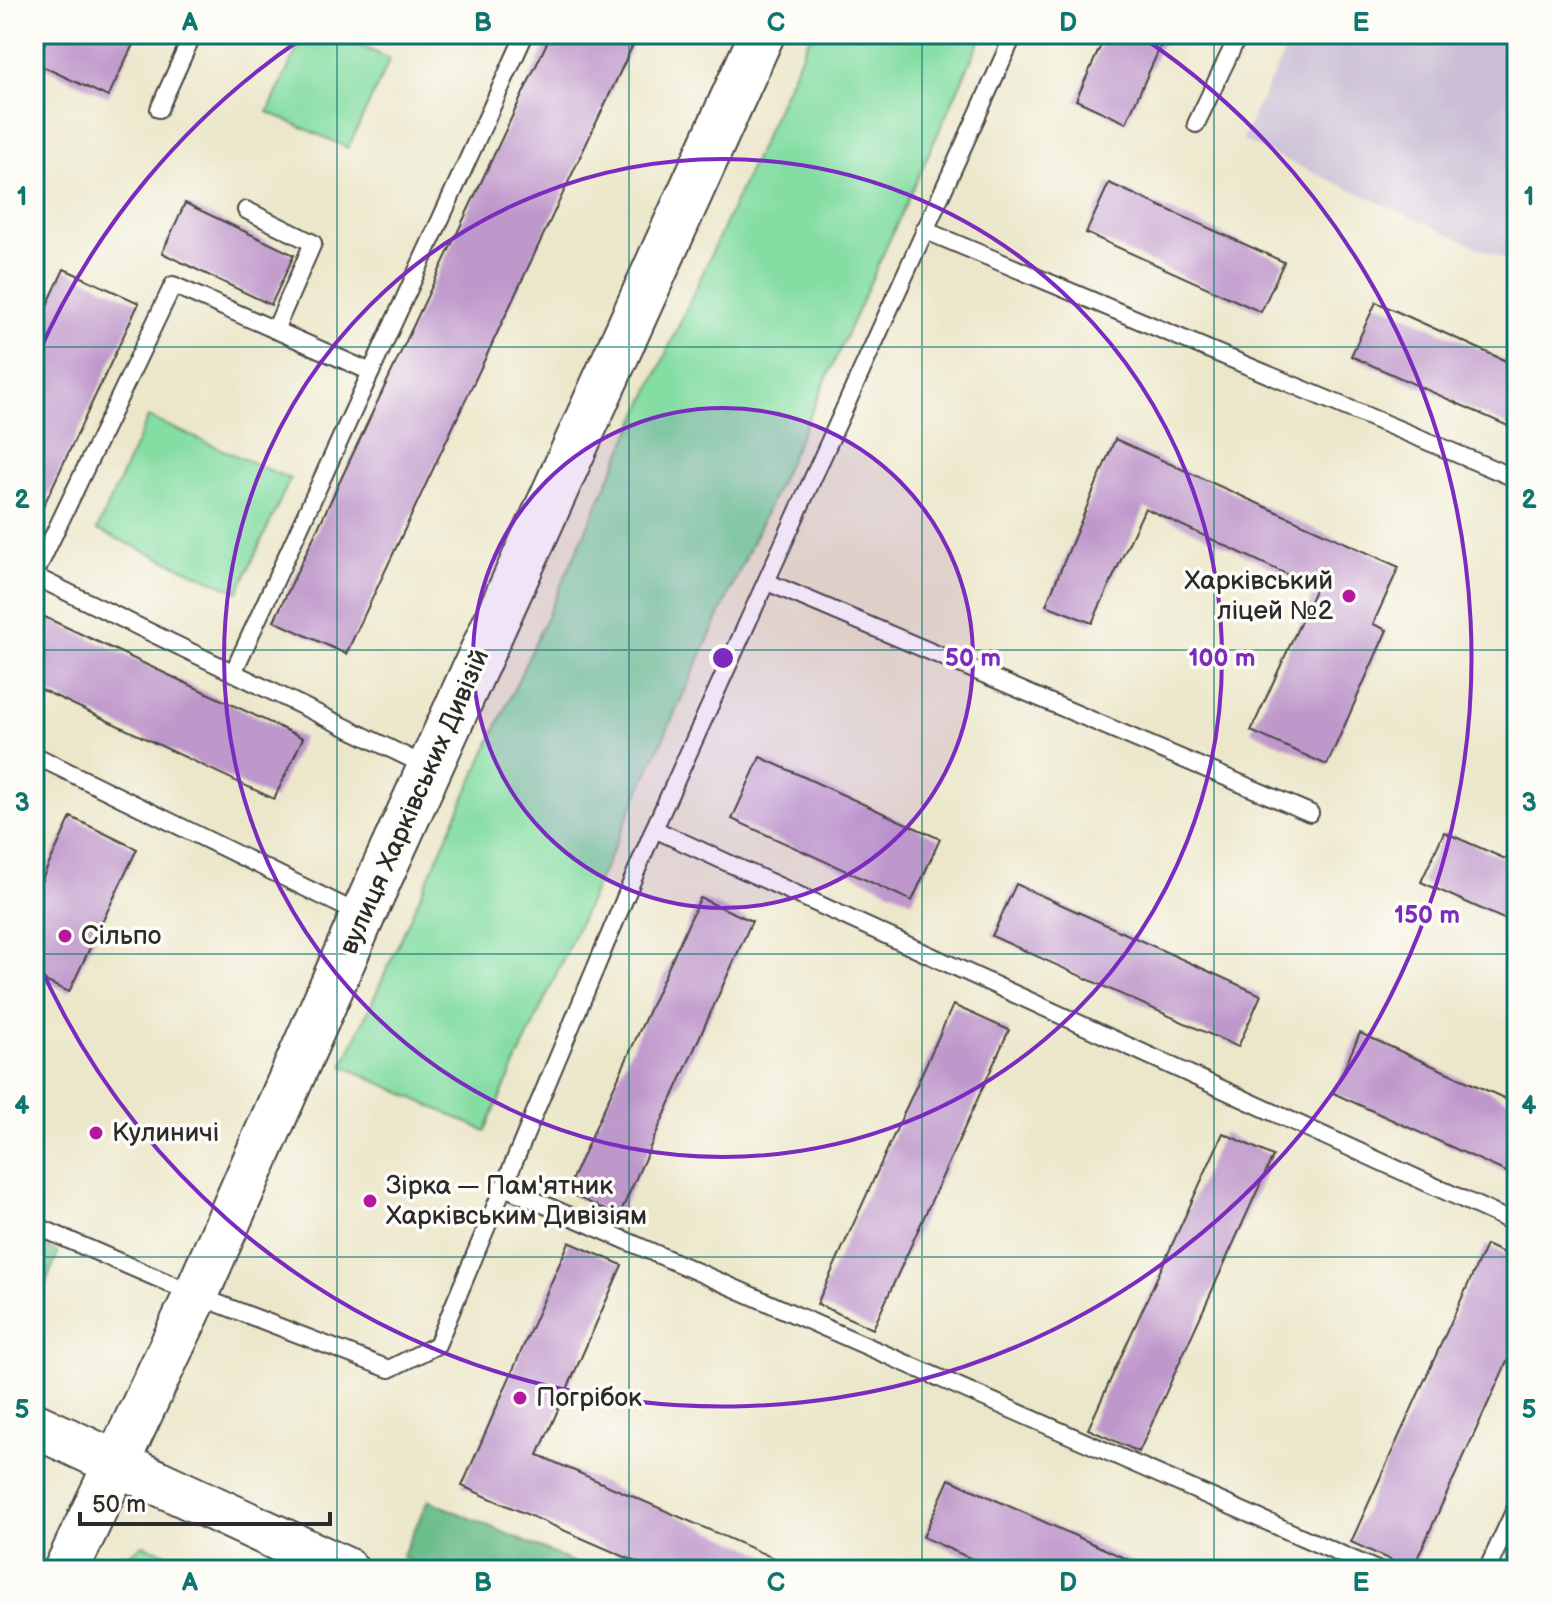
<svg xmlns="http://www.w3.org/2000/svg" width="1551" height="1604" font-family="'Balsamiq Sans',sans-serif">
<rect width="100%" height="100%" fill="#fdfcf7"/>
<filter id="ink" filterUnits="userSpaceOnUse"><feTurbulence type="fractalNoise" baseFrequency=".0125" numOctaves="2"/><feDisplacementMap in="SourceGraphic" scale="16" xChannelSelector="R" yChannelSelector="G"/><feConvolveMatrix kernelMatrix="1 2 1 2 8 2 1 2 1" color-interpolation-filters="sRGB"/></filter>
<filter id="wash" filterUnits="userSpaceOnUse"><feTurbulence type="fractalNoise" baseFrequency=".006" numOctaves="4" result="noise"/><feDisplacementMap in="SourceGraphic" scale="32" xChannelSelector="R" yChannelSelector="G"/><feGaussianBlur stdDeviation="1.8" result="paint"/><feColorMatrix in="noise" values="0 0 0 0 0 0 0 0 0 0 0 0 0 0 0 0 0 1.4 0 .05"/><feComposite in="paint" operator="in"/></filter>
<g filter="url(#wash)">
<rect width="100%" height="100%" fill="#ece7cb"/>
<path fill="#cbbfd5" d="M1293,34H1517V265L1242,140Z"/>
<g fill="#84dda3" stroke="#588467" stroke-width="2">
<path d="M304,34H334L390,59L348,148L268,112Z"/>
<path d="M811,34H983L485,1131L343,1066Z"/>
<path d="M148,417L290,479L238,592L97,530Z"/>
<path d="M143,1545L208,1570H115L121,1559Z"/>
</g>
<g fill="#6bbc89" stroke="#4b745a" stroke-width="2">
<path d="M34,1241L59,1253L34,1308Z"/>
<path d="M428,1500L591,1570H429L402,1557Z"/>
</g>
<g id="blocks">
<g fill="#bf98cb">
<path d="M49,34H138L108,97L35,63Z"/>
<path d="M551,34H638L346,654L274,621Z"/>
<path d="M1106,34H1166L1126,123L1076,100Z"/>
<path d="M1109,183L1284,262L1261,312L1086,233Z"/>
<path d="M185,203L294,255L271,305L162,253Z"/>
<path d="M64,269L139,303L34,526V333Z"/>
<path d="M1376,302L1517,366V430L1351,356Z"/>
<path d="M1115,439L1399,567L1373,624L1387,630L1327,765L1251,731L1316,588L1145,508L1092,623L1046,605Z"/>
<path d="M34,612L303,738L274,799L34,686Z"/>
<path d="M760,757L940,839L912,901L732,819Z"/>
<path d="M71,817L137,849L69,992L34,976V896Z"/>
<path d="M1444,832L1517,864V925L1421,882Z"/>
<path d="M1016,884L1261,995L1238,1047L992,936Z"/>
<path d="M700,898L752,921L619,1216L566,1192Z"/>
<path d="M953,1005L1009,1030L873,1329L817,1304Z"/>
<path d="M1360,1033L1517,1104V1177L1333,1093Z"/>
<path d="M1223,1133L1273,1156L1139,1452L1088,1429Z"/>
<path d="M569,1242L622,1265L538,1455L801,1570H655L462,1486Z"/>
<path d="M1486,1245L1517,1259V1340L1412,1570L1351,1542Z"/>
<path d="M949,1479L1151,1570H996L923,1537Z"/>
</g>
</g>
</g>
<g filter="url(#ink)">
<use href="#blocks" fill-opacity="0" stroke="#484743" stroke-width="2"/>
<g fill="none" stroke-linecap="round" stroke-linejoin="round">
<defs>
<g id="lane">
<path d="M159,109L193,34"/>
<path d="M1196,124L1239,34"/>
<path d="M246,210L313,243L275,330"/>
<path d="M924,230L1517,479"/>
<path d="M371,372L525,34"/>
<path d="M767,582L1310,813"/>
<path d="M233,673L371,372L173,285L34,576L428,767"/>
<path d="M34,755L361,915"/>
<path d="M654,829L1517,1224"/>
<path d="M504,1187L1377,1570"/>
<path d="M34,1225L196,1295L389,1369L437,1345L654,829L1014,34"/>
<path d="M1487,1570L1517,1505"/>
</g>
<path id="secondary" d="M66,1570L196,1295L363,915L762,34"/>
<path id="primary" d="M34,1425L346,1570"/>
</defs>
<use href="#lane" stroke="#484743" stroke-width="20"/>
<use href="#secondary" stroke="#484743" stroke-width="48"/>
<use href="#primary" stroke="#484743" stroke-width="48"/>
<use href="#lane" stroke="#fff" stroke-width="16"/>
<use href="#secondary" stroke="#fff" stroke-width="44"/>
<use href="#primary" stroke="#fff" stroke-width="44"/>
</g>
</g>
<path fill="none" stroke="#0f766e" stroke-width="2" stroke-opacity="0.55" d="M337,34V1570M629,34V1570M922,34V1570M1214,34V1570M34,347H1517M34,650H1517M34,954H1517M34,1257H1517"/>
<circle cx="723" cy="658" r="250" fill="#7b2cbf" fill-opacity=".12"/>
<g fill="none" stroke="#7b2cbf" stroke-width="4">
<circle cx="723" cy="658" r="250"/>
<circle cx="723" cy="658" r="499"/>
<path d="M36 359A749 749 0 0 1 304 37M1142 37A749 749 0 1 1 36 957"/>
</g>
<g fill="#b5179e" stroke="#fdfcf7" stroke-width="3">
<circle cx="1349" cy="596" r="8"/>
<circle cx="65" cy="936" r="8"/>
<circle cx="96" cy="1133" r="8"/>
<circle cx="370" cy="1201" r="8"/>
<circle cx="520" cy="1398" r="8"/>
</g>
<g text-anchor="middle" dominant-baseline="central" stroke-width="7" stroke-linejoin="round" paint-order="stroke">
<g font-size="26" fill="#2b2b2b" stroke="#fdfcf7" text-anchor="start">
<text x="1333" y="581" text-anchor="end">Харківський<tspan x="1333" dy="30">ліцей №2</tspan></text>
<text x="81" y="936">Сільпо</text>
<text x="112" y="1133">Кулиничі</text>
<text x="386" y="1186">Зірка — Пам'ятник<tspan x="386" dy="30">Харківським Дивізіям</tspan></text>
<text x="536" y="1398">Погрібок</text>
</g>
<g font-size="26" fill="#2b2b2b" stroke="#fdfcf7">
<text transform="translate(415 802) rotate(-66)">вулиця Харківських Дивізій</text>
</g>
</g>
<circle cx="723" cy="658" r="12" fill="#7b2cbf" stroke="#fdfcf7" stroke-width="4"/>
<g font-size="24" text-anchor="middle" font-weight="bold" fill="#7b2cbf" stroke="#fdfcf7" stroke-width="7" stroke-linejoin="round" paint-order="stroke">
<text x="973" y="666">50 m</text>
<text x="1222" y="666">100 m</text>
<text x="1427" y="923">150 m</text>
</g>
<rect width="1551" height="1604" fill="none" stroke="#fdfcf7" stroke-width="88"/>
<path d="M80 1512v12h250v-12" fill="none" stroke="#2b2b2b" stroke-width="4"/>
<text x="92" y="1512" font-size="24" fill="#2b2b2b" stroke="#fdfcf7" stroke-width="6" paint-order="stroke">50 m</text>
<rect x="44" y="44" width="1463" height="1516" fill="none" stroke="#0f766e" stroke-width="3"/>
<g font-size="26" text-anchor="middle" font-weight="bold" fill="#0f766e">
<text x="190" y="31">A</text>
<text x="483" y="31">B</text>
<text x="776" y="31">C</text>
<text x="1068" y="31">D</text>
<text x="1361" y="31">E</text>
<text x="22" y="205">1</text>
<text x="1529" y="205">1</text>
<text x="22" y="508">2</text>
<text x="1529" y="508">2</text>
<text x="22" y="811">3</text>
<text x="1529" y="811">3</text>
<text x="22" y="1114">4</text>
<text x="1529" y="1114">4</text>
<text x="22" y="1418">5</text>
<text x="1529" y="1418">5</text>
<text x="190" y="1591">A</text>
<text x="483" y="1591">B</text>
<text x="776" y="1591">C</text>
<text x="1068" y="1591">D</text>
<text x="1361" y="1591">E</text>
</g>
</svg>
